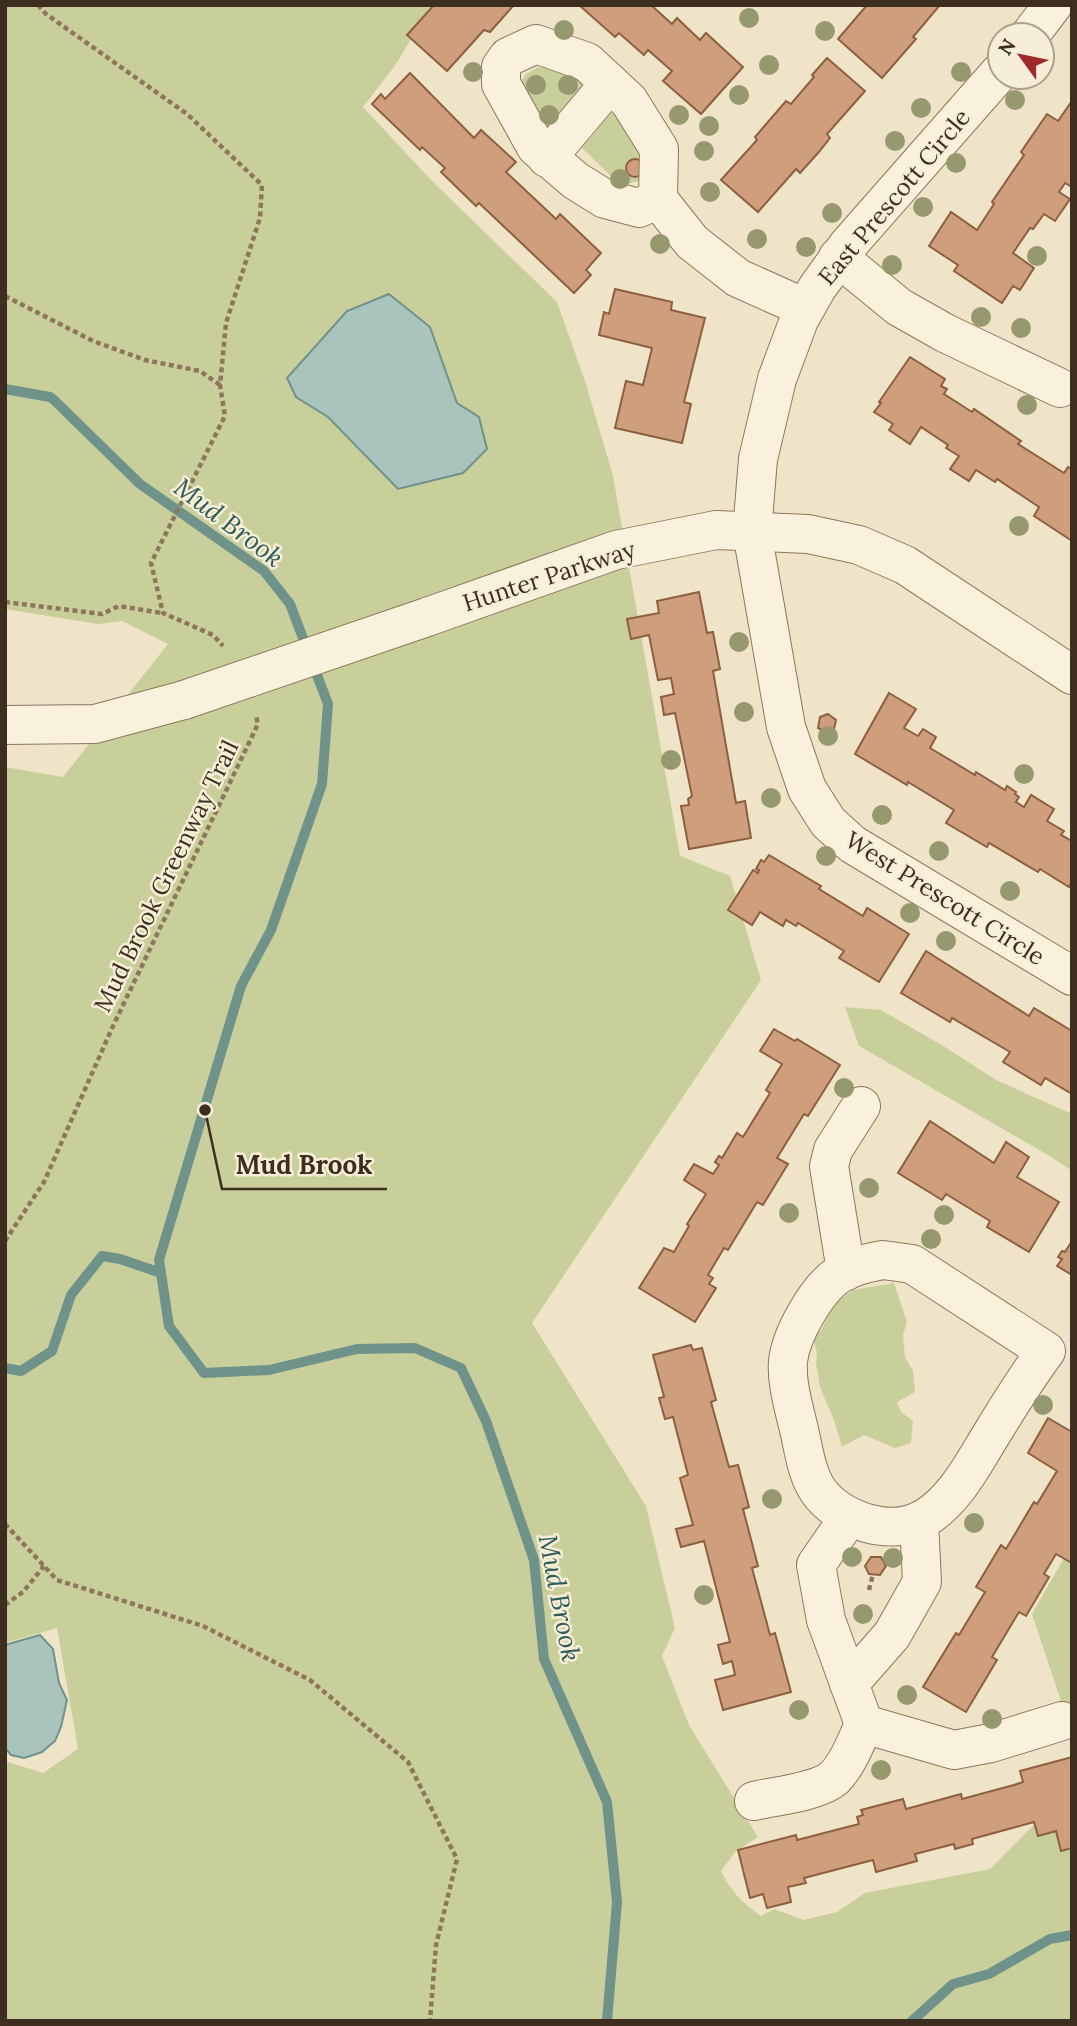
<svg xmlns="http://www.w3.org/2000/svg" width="1077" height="2026" font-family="Lora,serif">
<rect width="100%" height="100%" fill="#f0e4c8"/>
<g fill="#c9cf9b">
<path d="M5,5H432L394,67L363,107L433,182L557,302L586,384L613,476L680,856L730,876L761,980L532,1323L646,1506L675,1628L662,1656L689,1725L758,1837L735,1852L721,1871C731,1891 742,1903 761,1916L774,1909L804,1920L837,1912L865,1893L990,1869L1072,1786V2021H5V1761L43,1773L78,1749L57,1628L5,1643V767L63,777L168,644L122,621L98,624L5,609Z"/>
<path d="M538,67L571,72L591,91L548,136L521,82L526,74Z"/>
<path d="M611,113L616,115L649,144L644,180L620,185L582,148Z"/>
<path d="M845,1007L881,1010L945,1047L996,1080L1072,1114V1171L1048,1155L859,1046Z"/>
<path d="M894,1283L907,1322L903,1335L905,1357L913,1371L915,1392L897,1402L901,1412L913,1421L911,1443L895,1448L864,1435L842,1447L834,1420L820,1387L816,1363L817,1352L813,1340L815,1332L821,1331L833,1304L853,1290Z"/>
<path d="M1072,1544V1734L1032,1614Z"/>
</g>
<g fill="#a9c4bc" stroke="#6f938a" stroke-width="2">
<path d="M389,294L430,327L457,403L479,417L487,449L463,473L398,489L328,417L296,397L287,378L347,311Z"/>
<path d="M40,1635L53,1649L59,1683L67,1700L61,1727L55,1741L42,1752L24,1758L11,1755L5,1748V1645Z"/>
</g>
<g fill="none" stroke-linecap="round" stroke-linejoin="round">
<g stroke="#6f938a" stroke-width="10">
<path d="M5,389L50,397L54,400L140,484L264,571L290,604L328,704L322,784L271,930L241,986L159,1260L169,1326L204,1373L269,1370L357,1349L415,1348L461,1368L486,1421L534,1560L544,1659L607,1802L617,1902L607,2021"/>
<path d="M5,1368L21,1371L52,1351L71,1295L102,1256L120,1259L161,1273"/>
<path d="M912,2021L953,1984L989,1974L1050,1939L1072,1935"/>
</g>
</g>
<g fill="#cf9f7d" stroke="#8d5f41" stroke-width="2">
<path d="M434,5H514L490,32L484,30L447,71L407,35Z"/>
<path d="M579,5H651L672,24L677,18L700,40L706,33L743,67L701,114L663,81L672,71L648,50L644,55L619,33L615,37Z"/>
<path d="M867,5H940L913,37L916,39L882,78L838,39Z"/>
<path d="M827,58L865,91L827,134L830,138L818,153L800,173L796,169L758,212L721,180L757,140L755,137L786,101L791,104L814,77L812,75Z"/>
<path d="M410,73L474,138L481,130L516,162L506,172L556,219L560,214L601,253L586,270L591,275L574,293L479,203L476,206L441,172L445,168L422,147L420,150L372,104L381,94L385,99Z"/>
<path d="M1072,101V183L1070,186L1065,183L1059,192L1070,199L1055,221L1044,214L1033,229L1030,228L1013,253L1034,268L1020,290L1013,286L1002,303L954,271L958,265L929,246L951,212L977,230L994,204L992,202L1024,155L1021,152L1047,114L1058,121Z"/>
<circle cx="635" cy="168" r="9"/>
<path d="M615,289L672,302L671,310L705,318L684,402L691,404L682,443L615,428L626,381L643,385L652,348L599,335L604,312L609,314Z"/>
<path d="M910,357L945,379L941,386L947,389L944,394L972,412L974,409L1021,441L1018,444L1064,473L1068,467L1072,469V541L1034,516L1039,507L997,479L995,482L976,470L969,481L950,469L959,456L946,448L948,445L921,427L910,444L889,430L893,424L874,412L881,403L879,402Z"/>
<path d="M699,592L707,633L713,632L720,669L713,671L736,803L745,801L751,838L689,849L681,806L689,805L688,799L692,796L675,713L664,715L661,697L674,694L671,678L658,680L649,635L631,639L627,619L659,613L657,601Z"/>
<path d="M889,693L916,709L904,728L918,736L923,729L936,737L930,748L975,775L976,772L1005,790L1007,786L1016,792L1015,794L1019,797L1016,802L1024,807L1031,795L1054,809L1047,821L1064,831L1061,835L1072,841V881L1069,887L1040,869L1038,872L989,843L987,847L946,823L954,810L908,782L907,785L855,754Z"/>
<path d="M828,714L836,720L834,729L829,734L818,728L820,717Z"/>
<path d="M769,855L821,886L819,889L863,916L867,908L909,934L879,982L839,958L844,951L798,923L796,926L786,920L783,926L760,912L752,925L728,910L753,870L758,873L759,870L756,869L761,860L764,862Z"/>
<path d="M926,951L1029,1016L1034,1008L1072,1031V1094L1045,1078L1041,1085L1003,1062L1010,1052L952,1018L950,1022L901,993Z"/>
<path d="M774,1029L795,1041L797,1039L840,1065L808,1116L804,1114L777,1158L788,1164L763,1205L757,1202L728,1250L724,1248L708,1275L713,1278L709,1284L716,1288L695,1322L639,1288L664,1248L674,1252L689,1226L687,1224L706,1194L684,1180L694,1164L713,1174L719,1165L715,1162L719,1156L722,1158L737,1133L743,1137L770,1093L766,1090L782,1064L760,1051Z"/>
<path d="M930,1121L994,1163L1006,1142L1029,1157L1017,1177L1059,1202L1029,1252L987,1227L990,1221L946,1194L942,1200L898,1173Z"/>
<path d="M1072,1241V1275L1057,1266L1062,1259L1058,1257L1062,1251L1065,1252Z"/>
<path d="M691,1345L693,1350L702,1348L716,1400L711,1402L729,1467L738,1465L749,1507L743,1509L758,1566L752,1568L770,1635L775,1633L791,1692L723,1710L715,1680L735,1675L732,1661L723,1664L718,1645L730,1642L704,1541L681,1547L676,1529L693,1525L680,1478L688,1475L673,1417L665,1419L659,1398L664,1397L653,1355Z"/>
<path d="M1048,1418L1072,1432V1559L1070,1562L1056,1554L1044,1574L1049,1577L1026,1616L1019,1612L992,1657L997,1660L966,1712L923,1687L956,1633L959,1635L985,1592L976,1587L1001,1545L1006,1549L1034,1502L1037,1504L1057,1471L1028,1453Z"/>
<path d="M871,1557H881L886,1566L880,1575L869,1574L865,1566Z"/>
<path d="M1072,1757V1848L1061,1851L1056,1831L1038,1836L1034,1822L972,1839L973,1844L955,1849L954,1844L915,1854L917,1861L876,1872L873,1860L804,1878L806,1883L788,1887L791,1902L767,1908L763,1894L750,1898L738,1850L796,1835L797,1840L859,1824L857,1817L863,1815L861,1810L903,1799L906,1809L961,1794L962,1799L1014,1785L1023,1782L1020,1771Z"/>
</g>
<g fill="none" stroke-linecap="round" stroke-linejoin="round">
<defs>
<g id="minor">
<path d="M1030,35L1053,5"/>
<path d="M1000,72L848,245L817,288L799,320L777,379L758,459L752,532L786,727L807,789L828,822L852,844L1072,976"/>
<path d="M547,158L610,83"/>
<path d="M658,199L639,208L605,199L576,181L536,147L501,84V67L508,57L536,44L587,62L629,101L659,149L658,199L692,242L738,278L805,308"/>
<path d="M838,257L899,307L945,333L1060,388"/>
<path d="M427,617L616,550L716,530L808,534L859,545L905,565L1072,675"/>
<path d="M5,725L95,724L184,700"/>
<path d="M883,1260L912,1264L1046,1351C1026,1378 1008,1407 991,1435C973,1464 955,1500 925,1518C892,1538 838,1521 817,1489C807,1473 804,1452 800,1434C795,1411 786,1384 788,1361C791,1335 816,1290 838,1275C852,1266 867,1263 883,1260Z"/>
<path d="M846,1271L829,1166L833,1150L861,1106"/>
<path d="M849,1517L816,1565L826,1620L864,1724L954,1750L991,1743L1062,1721"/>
<path d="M849,1684L892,1635L922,1582L919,1521"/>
<path d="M754,1801C775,1796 818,1792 834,1778C848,1764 856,1742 864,1724"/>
</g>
</defs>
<use href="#minor" stroke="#8d765c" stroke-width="40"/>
<g stroke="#8d765c" stroke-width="4.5" stroke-dasharray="5 3.5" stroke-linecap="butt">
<path d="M38,5L46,14L187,114L262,185L260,218L226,323L220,385L225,416L151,563L163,613L213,635L223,646"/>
<path d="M5,296L93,341L145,360L200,371L220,385"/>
<path d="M5,602L102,614L119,606L162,613"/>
<path d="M5,1241L44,1182L113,1026L258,724L256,716"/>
<path d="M5,1524L57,1580L203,1626L310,1680L408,1762L457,1859L436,1945L430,2021"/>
<path d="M869,1590L873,1574"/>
<path d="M5,1605L23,1592L44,1566"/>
</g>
<use href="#minor" stroke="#faf1dc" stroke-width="38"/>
<defs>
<path id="minor-bridge" d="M184,700L427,617"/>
</defs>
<use href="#minor-bridge" stroke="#8d765c" stroke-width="40" stroke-linecap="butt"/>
<use href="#minor-bridge" stroke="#faf1dc" stroke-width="38"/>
</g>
<g fill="#96986f">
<circle cx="749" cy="18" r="10"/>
<circle cx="564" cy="30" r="10"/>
<circle cx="825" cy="31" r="10"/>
<circle cx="769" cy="65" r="10"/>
<circle cx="473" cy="72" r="10"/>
<circle cx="961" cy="72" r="10"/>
<circle cx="536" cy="85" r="10"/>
<circle cx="568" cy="85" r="10"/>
<circle cx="739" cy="95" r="10"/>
<circle cx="1015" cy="100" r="10"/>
<circle cx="921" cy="108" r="10"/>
<circle cx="549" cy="115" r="10"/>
<circle cx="679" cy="115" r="10"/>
<circle cx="709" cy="126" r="10"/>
<circle cx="895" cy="141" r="10"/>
<circle cx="704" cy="151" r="10"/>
<circle cx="956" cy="163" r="10"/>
<circle cx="620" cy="179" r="10"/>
<circle cx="710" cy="192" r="10"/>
<circle cx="923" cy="207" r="10"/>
<circle cx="832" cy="213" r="10"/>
<circle cx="757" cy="239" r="10"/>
<circle cx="660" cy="244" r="10"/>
<circle cx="806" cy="247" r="10"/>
<circle cx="1037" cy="256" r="10"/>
<circle cx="892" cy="265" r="10"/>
<circle cx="981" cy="317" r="10"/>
<circle cx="1021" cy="328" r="10"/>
<circle cx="1027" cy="405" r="10"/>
<circle cx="1019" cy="526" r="10"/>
<circle cx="739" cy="642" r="10"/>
<circle cx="744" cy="712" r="10"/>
<circle cx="828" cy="736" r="10"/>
<circle cx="671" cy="760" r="10"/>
<circle cx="1024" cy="774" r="10"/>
<circle cx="771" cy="798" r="10"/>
<circle cx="882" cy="815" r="10"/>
<circle cx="939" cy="851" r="10"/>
<circle cx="826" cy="856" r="10"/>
<circle cx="1010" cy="891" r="10"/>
<circle cx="910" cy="913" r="10"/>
<circle cx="946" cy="941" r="10"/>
<circle cx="844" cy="1088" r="10"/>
<circle cx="869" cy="1188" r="10"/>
<circle cx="789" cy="1213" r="10"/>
<circle cx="944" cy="1215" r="10"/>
<circle cx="931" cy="1239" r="10"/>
<circle cx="1043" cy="1405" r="10"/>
<circle cx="772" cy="1499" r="10"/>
<circle cx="974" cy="1523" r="10"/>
<circle cx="852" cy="1557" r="10"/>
<circle cx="893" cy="1558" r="10"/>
<circle cx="704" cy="1595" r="10"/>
<circle cx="863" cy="1614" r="10"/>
<circle cx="907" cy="1695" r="10"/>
<circle cx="799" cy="1710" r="10"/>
<circle cx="992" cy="1719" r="10"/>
<circle cx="881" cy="1770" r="10"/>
</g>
<g text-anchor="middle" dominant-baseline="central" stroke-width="5" stroke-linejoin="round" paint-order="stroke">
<g font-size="24" fill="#3d2e20" stroke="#f7eed8">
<text transform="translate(894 197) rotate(-50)">East Prescott Circle</text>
<text transform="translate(549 576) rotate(-18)">Hunter Parkway</text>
<text transform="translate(166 876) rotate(-64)">Mud Brook Greenway Trail</text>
<text transform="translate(945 898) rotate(32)">West Prescott Circle</text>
</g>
<g font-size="26" font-style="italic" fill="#2f5d5a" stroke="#f7eed8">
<text transform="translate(229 522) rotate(37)">Mud Brook</text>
<text transform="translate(560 1598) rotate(79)">Mud Brook</text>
</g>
</g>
<path fill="none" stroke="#3d2e20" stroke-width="2.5" d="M205 1110L222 1189H387"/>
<circle fill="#3d2e20" stroke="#f7eed8" stroke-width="2.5" cx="205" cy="1110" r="7"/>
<g font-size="26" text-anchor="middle" font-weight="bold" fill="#3d2e20" stroke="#f7eed8" stroke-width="5" stroke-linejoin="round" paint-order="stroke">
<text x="304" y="1174">Mud Brook</text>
</g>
<rect width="1077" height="2026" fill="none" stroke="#3d2e20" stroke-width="14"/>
<g transform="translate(1021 56) rotate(303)"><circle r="33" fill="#f7eed8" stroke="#ada18e" stroke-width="2"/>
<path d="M0-5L12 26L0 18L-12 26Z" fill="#9e2a2b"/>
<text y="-10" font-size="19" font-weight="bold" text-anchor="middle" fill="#3d2e20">N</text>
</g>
</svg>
